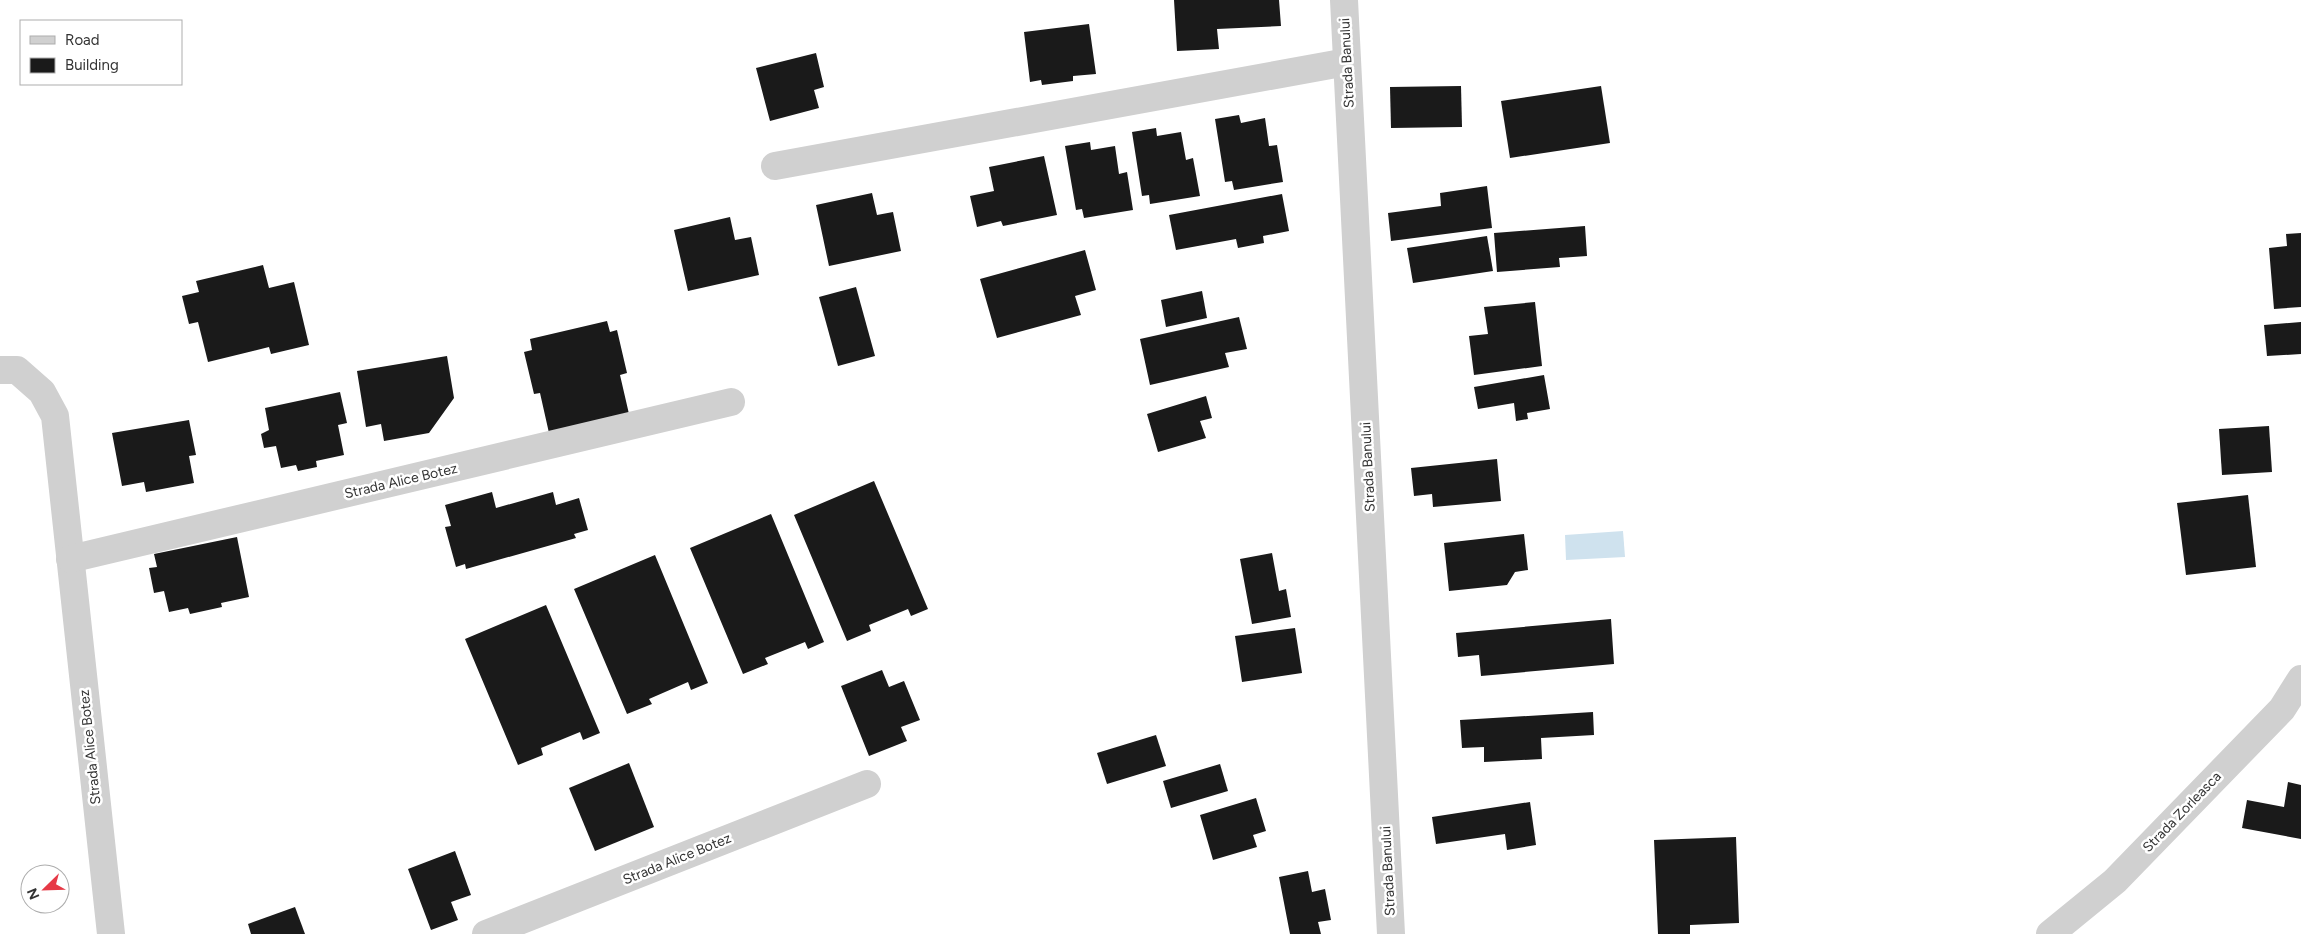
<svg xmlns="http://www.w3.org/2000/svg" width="2301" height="934" font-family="Figtree,sans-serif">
<rect width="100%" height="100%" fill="#fff"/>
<path fill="#cfe2ee" d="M1623,531L1625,557L1566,560L1565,535Z"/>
<g fill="#1a1a1a">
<path d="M1174,0H1279L1281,26L1217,29L1219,49L1177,51Z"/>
<path d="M1089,24L1096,74L1073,76V81L1042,85L1041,80L1030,82L1024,32Z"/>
<path d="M816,53L824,87L814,90L819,108L770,121L756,68Z"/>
<path d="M1461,86L1462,127L1391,128L1390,87Z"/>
<path d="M1601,86L1610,143L1510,158L1501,101Z"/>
<path d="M1239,115L1241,123L1265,118L1269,146L1277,145L1283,182L1234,190L1232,181L1225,182L1215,119Z"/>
<path d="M1156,128L1157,136L1181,132L1186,160L1193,158L1200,196L1150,204L1149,195L1142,196L1132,132Z"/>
<path d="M1090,142L1091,150L1115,146L1119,174L1127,172L1133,210L1084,218L1082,209L1076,210L1065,146Z"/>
<path d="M1044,156L1057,215L1003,226L1001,221L977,227L970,196L994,191L989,167Z"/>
<path d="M1487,186L1492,228L1391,241L1388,213L1441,206L1440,193Z"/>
<path d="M872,193L877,215L893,212L901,251L829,266L816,205Z"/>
<path d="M1282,194L1289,231L1263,236L1264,243L1238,248L1236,239L1176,250L1169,215Z"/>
<path d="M730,217L735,240L751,237L759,275L688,291L674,230Z"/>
<path d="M1585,226L1587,256L1559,258L1560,267L1497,272L1494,233Z"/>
<path d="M2301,233V307L2274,309L2269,248L2287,246L2286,234Z"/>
<path d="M1487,236L1493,271L1413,283L1407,248Z"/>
<path d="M1085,250L1096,290L1075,296L1081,315L997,338L980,279Z"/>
<path d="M263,265L269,288L294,282L309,345L271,354L269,347L208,362L198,322L189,324L182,296L199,292L196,281Z"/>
<path d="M856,287L875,356L838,366L819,297Z"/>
<path d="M1202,291L1207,318L1166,327L1161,300Z"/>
<path d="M1535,302L1542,366L1474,375L1469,336L1488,334L1484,307Z"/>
<path d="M1239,317L1247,349L1225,353L1229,367L1150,385L1140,339Z"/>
<path d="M607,321L610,332L617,330L627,373L620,375L629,414L549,433L540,393L534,394L524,352L532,350L530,339Z"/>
<path d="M2301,322V354L2267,356L2264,325Z"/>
<path d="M447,356L454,398L429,433L384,441L381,424L366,427L357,371Z"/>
<path d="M1544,375L1550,409L1527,413L1528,419L1516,421L1514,403L1478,409L1474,387Z"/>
<path d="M340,392L347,423L338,425L344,455L316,461L317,467L298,471L296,465L281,468L276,446L264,448L261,434L269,430L265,408Z"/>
<path d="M1206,396L1212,418L1200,421L1206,438L1158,452L1147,414Z"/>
<path d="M189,420L196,455L189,456L194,483L146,492L144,482L122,486L112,433Z"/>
<path d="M2269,426L2272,472L2222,475L2219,429Z"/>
<path d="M1497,459L1501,501L1433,507L1432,494L1414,496L1411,468Z"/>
<path d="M874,481L928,609L911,616L908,609L869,625L871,631L847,641L794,515Z"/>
<path d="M492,492L496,508L553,492L556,505L579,498L588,530L574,534L576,538L466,569L465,564L456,567L445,527L451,526L445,505Z"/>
<path d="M2248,495L2256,567L2186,575L2177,503Z"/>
<path d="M771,514L824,642L808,649L805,642L765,658L768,664L743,674L690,548Z"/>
<path d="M1524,534L1528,570L1515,572L1507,585L1449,591L1444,543Z"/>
<path d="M237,537L249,597L221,603L222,607L190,614L188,608L169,612L164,591L154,593L149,568L157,567L154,554Z"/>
<path d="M1272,553L1279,591L1286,589L1291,617L1252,624L1240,559Z"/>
<path d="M655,555L708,683L691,690L688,682L649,699L652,704L627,714L574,589Z"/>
<path d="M546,605L600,733L583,740L580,732L541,748L543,755L518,765L465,639Z"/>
<path d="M1611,619L1614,664L1481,676L1479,655L1458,657L1456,633Z"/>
<path d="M1295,628L1302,673L1242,682L1235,636Z"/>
<path d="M882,670L889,687L904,681L920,720L901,727L907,741L869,756L841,686Z"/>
<path d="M1593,712L1594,735L1541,738L1542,759L1484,762V747L1462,748L1460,720Z"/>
<path d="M1156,735L1166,766L1107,784L1097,753Z"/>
<path d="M629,763L654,827L595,851L569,788Z"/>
<path d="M1220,764L1228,791L1171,808L1163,781Z"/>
<path d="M2288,782L2301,785V839L2242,828L2247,800L2284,807Z"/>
<path d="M1256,798L1266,831L1253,835L1257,847L1213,860L1200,815Z"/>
<path d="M1530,802L1536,845L1507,850L1505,834L1436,844L1432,817Z"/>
<path d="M1736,837L1739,923L1690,925V934H1658L1654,840Z"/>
<path d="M455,851L471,895L451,902L458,920L431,930L408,869Z"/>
<path d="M1308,871L1312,892L1325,889L1331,920L1318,922L1321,934H1290L1279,877Z"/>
<path d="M295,907L305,934H251L248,924Z"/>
</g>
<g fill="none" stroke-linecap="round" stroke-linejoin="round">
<g stroke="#d0d0d0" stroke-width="28">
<path d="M775,166L1347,62"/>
<path d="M0,370H17L42,392L55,416L111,934"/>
<path d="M70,559L731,402"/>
<path d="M486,934L867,784"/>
<path d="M2050,934L2115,881L2282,709L2301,679"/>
</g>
<path stroke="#d0d0d0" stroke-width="28" d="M1344,0L1391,934"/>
</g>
<g text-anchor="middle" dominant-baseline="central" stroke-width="5" stroke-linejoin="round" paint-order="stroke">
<g font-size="14" fill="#333" stroke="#fff">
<text transform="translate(1347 63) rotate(-93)">Strada Banului</text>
<text transform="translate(1368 467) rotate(-93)">Strada Banului</text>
<text transform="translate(401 481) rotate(-13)">Strada Alice Botez</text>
<text transform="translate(90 747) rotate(-96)">Strada Alice Botez</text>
<text transform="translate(2182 812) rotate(-46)">Strada Zorleasca</text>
<text transform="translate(677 859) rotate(-22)">Strada Alice Botez</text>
<text transform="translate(1388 871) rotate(-93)">Strada Banului</text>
</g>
</g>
<rect x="20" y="20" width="162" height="65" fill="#ffffff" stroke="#adadad"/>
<rect x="30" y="36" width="25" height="8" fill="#d0d0d0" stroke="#adadad"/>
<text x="65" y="45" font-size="15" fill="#333333">Road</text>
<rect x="30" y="58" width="25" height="15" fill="#1a1a1a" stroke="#adadad"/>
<text x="65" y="70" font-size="15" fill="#333333">Building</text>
<g transform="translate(45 889) rotate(247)"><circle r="24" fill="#ffffff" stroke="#adadad"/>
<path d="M0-4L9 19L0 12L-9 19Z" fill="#e63946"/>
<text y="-8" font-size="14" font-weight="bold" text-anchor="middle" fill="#333333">N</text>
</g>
</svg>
